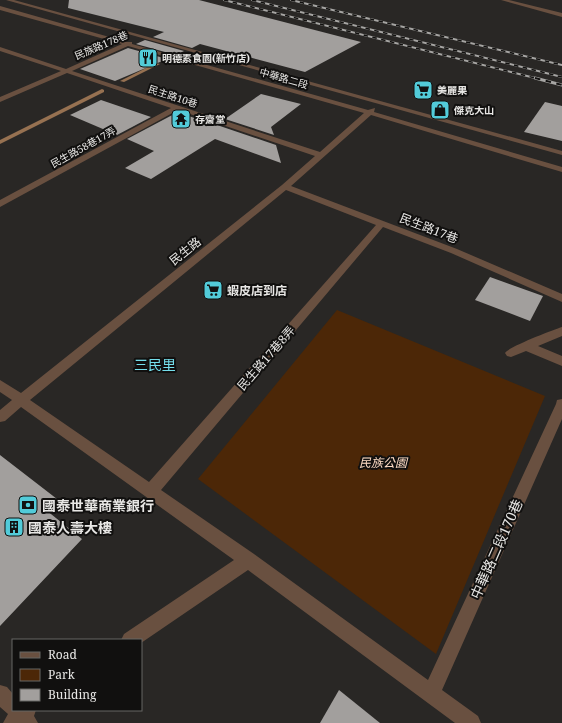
<svg xmlns="http://www.w3.org/2000/svg" width="562" height="723" font-family="'Noto Serif','Noto Sans TC',serif">
<rect width="100%" height="100%" fill="#292725"/>
<path fill="#4c2707" d="M337,310L545,396L436,654L198,479Z"/>
<g fill="none" stroke-linecap="round" stroke-linejoin="round">
<g fill="#967151" fill-rule="evenodd">
<path d="M156,63L160,64L124,82L120,81Z"/>
<path d="M102,89L104,90V92L0,144V140Z"/>
</g>
</g>
<g fill="#a29f9d">
<path d="M69,0H199L361,42L305,72L200,44L192,48L153,37L164,32L68,8Z"/>
<path d="M145,40L184,51L176,55L136,44Z"/>
<path d="M128,48L167,59L115,81L80,69Z"/>
<path d="M261,94L301,104L271,127L274,135L225,119Z"/>
<path d="M101,100L151,117L117,135L70,115Z"/>
<path d="M545,102L562,106V141L524,132Z"/>
<path d="M178,112L216,126L217,125L276,145L281,163L215,139L151,179L125,168L154,151L127,139Z"/>
<path d="M490,277L543,296L530,321L475,300Z"/>
<path d="M0,455L57,499L46,510L82,539L0,626Z"/>
<path d="M339,690L380,723H320Z"/>
</g>
<g fill="none" stroke-linecap="round" stroke-linejoin="round">
<g fill="#695040" fill-rule="evenodd">
<path d="M6,0H14L562,151V155Z"/>
<path d="M501,0H509L562,13V17Z"/>
<path d="M0,6L127,42H132V44L368,110L375,108L374,112L562,167V172L371,115L291,186L457,249L562,294V302L451,253L383,227L161,490L254,554L428,680L556,404L557,400L562,399V419L442,690L478,716L481,723H455L248,570L141,643V640H121L124,634L234,560L21,407L5,421L0,422V410L12,400L0,392V380L21,393L282,185L315,156L178,110L0,207V200L171,108L67,73L0,102V97L61,71L0,51V47L66,69L122,44L0,10ZM128,46L364,113L320,152L72,71ZM286,190L376,225L149,482L30,400Z"/>
<path d="M562,327V336L538,346L562,356V366L526,351L511,357L507,356L505,353C508,347 553,330 562,327Z"/>
<path d="M0,685L7,687L13,694V710H36L34,716L38,723H3L8,714L0,707Z"/>
</g>
<defs>
<g id="rail-far1">
<path d="M224,0L539,79"/>
<path d="M252,0L562,77"/>
<path d="M291,0L562,65"/>
</g>
<path id="rail" d="M535,78L562,85"/>
</defs>
<use href="#rail-far1" stroke="#a7a6a4" stroke-width="2"/>
<use href="#rail" stroke="#a7a6a4" stroke-width="3"/>
<use href="#rail-far1" stroke="#11100f" stroke-width="1.5" stroke-dasharray="4.5" stroke-linecap="butt"/>
<use href="#rail" stroke="#11100f" stroke-width="2" stroke-dasharray="5.5" stroke-linecap="butt"/>
</g>
<defs>
<symbol id="restaurant-square" viewBox="-11 -11 22 22"><rect x="-9" y="-9" width="18" height="18" rx="4" fill="#52cbd9" stroke="#11100f"/><path d="M-5-6h1v4h1v-4h1v4h1v-4h1v5L-1.5 .5V6h-2V.5L-5-1ZM5-6V6H3V1.5H1.5Q1.5-4 5-6Z" fill="#111"/></symbol>
<symbol id="supermarket-square" viewBox="-11 -11 22 22"><rect x="-9" y="-9" width="18" height="18" rx="4" fill="#52cbd9" stroke="#11100f"/><path d="M-6-5.5h2.5l.6 2H6L4.5 2H-2.5L-4.4-4H-6ZM-1.5 3.2a1.3 1.3 0 1 0 .1 0ZM3 3.2a1.3 1.3 0 1 0 .1 0Z" fill="#111"/></symbol>
<symbol id="shop-square" viewBox="-11 -11 22 22"><rect x="-9" y="-9" width="18" height="18" rx="4" fill="#52cbd9" stroke="#11100f"/><path d="M-5-2.5h2.3a2.7 3.5 0 0 1 5.4 0H5L5.5 6h-11ZM-1.5-2.5h3a1.5 2.3 0 0 0-3 0Z" fill="#111"/></symbol>
<symbol id="temple-square" viewBox="-11 -11 22 22"><rect x="-9" y="-9" width="18" height="18" rx="4" fill="#52cbd9" stroke="#11100f"/><path d="M0-6L5-2H3V0L6.5 2.5H4V6H1.5V3h-3V6H-4V2.5H-6.5L-3 0V-2H-5Z" fill="#111"/></symbol>
<symbol id="bank-square" viewBox="-11 -11 22 22"><rect x="-9" y="-9" width="18" height="18" rx="4" fill="#52cbd9" stroke="#11100f"/><path d="M-6-4H6V4H-6ZM0-2.3a2.3 2.3 0 1 0 0 4.6a2.3 2.3 0 1 0 0-4.6Z" fill="#111"/></symbol>
<symbol id="building-square" viewBox="-11 -11 22 22"><rect x="-9" y="-9" width="18" height="18" rx="4" fill="#52cbd9" stroke="#11100f"/><path d="M-4-6H4V6H1V3H-1V6H-4ZM-2.5-4.3h1.7v1.8h-1.7ZM.8-4.3h1.7v1.8H.8ZM-2.5-1h1.7V.8h-1.7ZM.8-1h1.7V.8H.8Z" fill="#111"/></symbol>
</defs>
<g fill-rule="evenodd">
<use href="#restaurant-square" x="137" y="47" width="22" height="22"/>
<use href="#supermarket-square" x="412" y="79" width="22" height="22"/>
<use href="#shop-square" x="429" y="99" width="22" height="22"/>
<use href="#temple-square" x="170" y="108" width="22" height="22"/>
<use href="#supermarket-square" x="202" y="279" width="22" height="22"/>
<use href="#bank-square" x="17" y="494" width="22" height="22"/>
<use href="#building-square" x="3" y="516" width="22" height="22"/>
</g>
<g text-anchor="middle" dominant-baseline="central" stroke-width="4" stroke-linejoin="round" paint-order="stroke">
<g font-size="10" fill="#e8e7e5" stroke="#11100f">
<text transform="translate(101 45) rotate(-23)">民族路178巷</text>
<text transform="translate(284 78) rotate(16)">中華路二段</text>
<text transform="translate(173 96) rotate(18)">民主路10巷</text>
<text transform="translate(83 147) rotate(-29)">民生路58巷17弄</text>
</g>
<g font-size="10" font-weight="bold" fill="#e8e7e5" stroke="#11100f" text-anchor="start">
<text x="162" y="58">明德素食園(新竹店)</text>
<text x="437" y="90">美麗果</text>
<text x="454" y="110">傑克大山</text>
<text x="195" y="119">存齋堂</text>
</g>
<g font-size="12" fill="#e8e7e5" stroke="#11100f">
<text transform="translate(429 228) rotate(21)">民生路17巷</text>
<text transform="translate(185 251) rotate(-39)">民生路</text>
<text transform="translate(266 358) rotate(-49)">民生路17巷8弄</text>
</g>
<g font-size="12" font-weight="bold" fill="#e8e7e5" stroke="#11100f" text-anchor="start">
<text x="227" y="290">蝦皮店到店</text>
</g>
<g font-size="12" font-style="italic" fill="#ffddc6" stroke="#11100f">
<text x="383" y="462">民族公園</text>
</g>
<g font-size="14" fill="#75dfec" stroke="#11100f">
<text x="155" y="364">三民里</text>
</g>
<g font-size="14" font-weight="bold" fill="#e8e7e5" stroke="#11100f" text-anchor="start">
<text x="42" y="505">國泰世華商業銀行</text>
<text x="28" y="527">國泰人壽大樓</text>
</g>
<g font-size="14" fill="#e8e7e5" stroke="#11100f">
<text transform="translate(496 549) rotate(-66)">中華路二段170巷</text>
</g>
</g>
<rect x="12" y="639" width="130" height="72" fill="#11100f" stroke="#676665"/>
<rect x="20" y="652" width="20" height="6" fill="#695040" stroke="#676665"/>
<text x="48" y="659" font-size="12" fill="#e8e7e5">Road</text>
<rect x="20" y="669" width="20" height="12" fill="#4c2707" stroke="#676665"/>
<text x="48" y="679" font-size="12" fill="#e8e7e5">Park</text>
<rect x="20" y="689" width="20" height="12" fill="#a29f9d" stroke="#676665"/>
<text x="48" y="699" font-size="12" fill="#e8e7e5">Building</text>
</svg>
